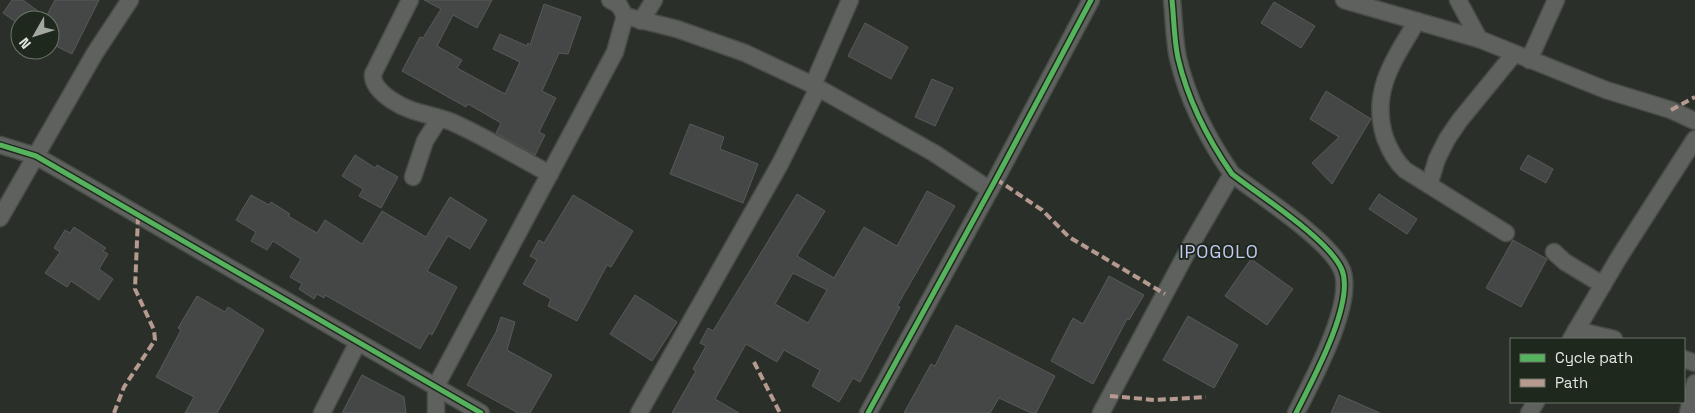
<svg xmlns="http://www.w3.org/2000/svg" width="1695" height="413" font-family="'Space Grotesk',sans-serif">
<rect width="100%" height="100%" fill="#2a2f29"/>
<g fill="#454747" stroke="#575a5a" fill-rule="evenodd">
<path d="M12,0H23L46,17L55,0H99L72,54L50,43V20H20V25L3,13Z"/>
<path d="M424,0H492L477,28L453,15L437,46L462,60L457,68L505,94L520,62L493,49L500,34L527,46L528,43L530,45L544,4L581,17L568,54L559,53L542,91L556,98L539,132L545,135L535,155L496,133L501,123L468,104L466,107L402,71L420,37L423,38L441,9Z"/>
<path d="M1274,2L1315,26L1301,48L1261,23Z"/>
<path d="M865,23L908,47L891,79L848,56Z"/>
<path d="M932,79L953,88L935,126L915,117Z"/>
<path d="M1326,91L1371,119L1332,184L1312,163L1339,137L1310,119Z"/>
<path d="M690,124L724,137L720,149L758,164L743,203L670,174Z"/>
<path d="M355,155L375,168L377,165L398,177L381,208L359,196L363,189L342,176Z"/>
<path d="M1528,155L1553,169L1546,183L1520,169Z"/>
<path d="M927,191L955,206L897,306L900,307L860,382L853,378L839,402L812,386L820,370L784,350L777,362L746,344L715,399L739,413H672L696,371L693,369L706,346L700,343L708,328L713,331L797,194L825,211L797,256L834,278L864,227L897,246ZM793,273L827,290L808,323L775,304Z"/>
<path d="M1379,194L1417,219L1407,234L1369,209Z"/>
<path d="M251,195L269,205L271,202L290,214L288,216L317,233L325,220L362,244L382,211L426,237L450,197L487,220L470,249L448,236L427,271L457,287L432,335L429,333L420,349L325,295L324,298L317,294L314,299L299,289L302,284L290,277L301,259L273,241L267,250L251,241L256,232L236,220Z"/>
<path d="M573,195L633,231L611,267L607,265L577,321L548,306L551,299L523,284L537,260L530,256L539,240L544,243Z"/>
<path d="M74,227L106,248L103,251L108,254L99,269L113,279L99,300L71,281L67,287L45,273L60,252L54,248L65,230L70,233Z"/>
<path d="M1513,240L1547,259L1521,307L1486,288Z"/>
<path d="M1251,259L1293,289L1267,325L1225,296Z"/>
<path d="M1109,276L1144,295L1129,320L1127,319L1093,384L1051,361L1073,318L1083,324Z"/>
<path d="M635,295L677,322L652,361L610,334Z"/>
<path d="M197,296L225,312L228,307L264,330L217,413H185L194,397L156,377L181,330L178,328Z"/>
<path d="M1188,316L1238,345L1214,388L1163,360Z"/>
<path d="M501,317L515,322L507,350L552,375L530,413H518L467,385L496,332Z"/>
<path d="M956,325L1055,376L1036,413H1031L999,398L990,413H904L931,364L935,366Z"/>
<path d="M362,375L404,397L406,413H342Z"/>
<path d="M1339,395L1380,413H1331Z"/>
</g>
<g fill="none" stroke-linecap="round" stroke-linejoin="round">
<defs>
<g id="minor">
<path d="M410,0L373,74C372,85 384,95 393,101C412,114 434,114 454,123C487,138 518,157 550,174"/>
<path d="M1172,0C1174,19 1174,40 1178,58C1188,101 1207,138 1232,174C1259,195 1330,240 1342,270C1355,303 1312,381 1296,413"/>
<path d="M1344,0L1479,39L1606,90L1671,110L1695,121"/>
<path d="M1458,0L1479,39"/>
<path d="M625,16L677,29L745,53L813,85L934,153L990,190"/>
<path d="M641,21L654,0"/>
<path d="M1417,21C1394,60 1370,91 1385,138C1390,151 1395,161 1405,170L1506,233"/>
<path d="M1529,60L1556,0"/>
<path d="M813,85L850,0"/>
<path d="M0,145L36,156L481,413"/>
<path d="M413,177L425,141L439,119"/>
<path d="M1429,185L1437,159L1447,139L1460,120L1514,54"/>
<path d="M0,218L95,53L130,0"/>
<path d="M1554,252L1565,262L1603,285"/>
<path d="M1576,330L1614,339"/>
<path d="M1571,339L1618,259L1695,139"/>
<path d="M1684,359L1695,363"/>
<path d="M322,413L358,342"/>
<path d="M436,413V386L615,52L625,16L619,5L610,0"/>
<path d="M639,413L780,164L818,88"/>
<path d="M868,413L996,179L1091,0"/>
<path d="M1101,413L1193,241L1232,174"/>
<path d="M1529,413L1536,402"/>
<path d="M1688,413L1695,383"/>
</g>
</defs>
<use href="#minor" stroke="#484c47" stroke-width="19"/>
<use href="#minor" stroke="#5f615f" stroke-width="16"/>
<g stroke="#b69a8f" stroke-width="4" stroke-dasharray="8 4" stroke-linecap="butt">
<path d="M1671,110L1695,97"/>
<path d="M996,179L1042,210L1069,237L1165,294"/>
<path d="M754,362L780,413"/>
<path d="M1110,396L1155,400L1206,397"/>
<path d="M114,413L124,387L155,340L154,330L135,289L138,217"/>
</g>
<defs>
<g id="cycleway">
<path d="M1172,0C1174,19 1174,40 1178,58C1188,101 1207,138 1232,174C1259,195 1330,240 1342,270C1355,303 1312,381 1296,413"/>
<path d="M0,145L36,156L481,413"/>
<path d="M868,413L996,179L1091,0"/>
</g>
</defs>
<use href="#cycleway" stroke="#1f281c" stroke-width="8"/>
<use href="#cycleway" stroke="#56b35d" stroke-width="5"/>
</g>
<g text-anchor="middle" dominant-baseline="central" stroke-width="4" stroke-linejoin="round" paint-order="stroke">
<g font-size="18" letter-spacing="1" fill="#c4c9f4" stroke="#1f281c">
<text x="1219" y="251">IPOGOLO</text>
</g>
</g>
<rect x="1510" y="338" width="175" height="65" fill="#1f281c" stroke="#6d756a"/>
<rect x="1520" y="354" width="25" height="8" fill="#56b35d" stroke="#6d756a"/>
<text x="1555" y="363" font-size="15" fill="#e2e8e0">Cycle path</text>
<rect x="1520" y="379" width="25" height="8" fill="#b69a8f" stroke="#6d756a"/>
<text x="1555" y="388" font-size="15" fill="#e2e8e0">Path</text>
<g transform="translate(35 35) rotate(231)"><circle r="24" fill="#1f281c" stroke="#6d756a"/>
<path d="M0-4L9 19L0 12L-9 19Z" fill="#a2a7a0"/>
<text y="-8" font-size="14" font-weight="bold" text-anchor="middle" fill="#e2e8e0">N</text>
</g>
</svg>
